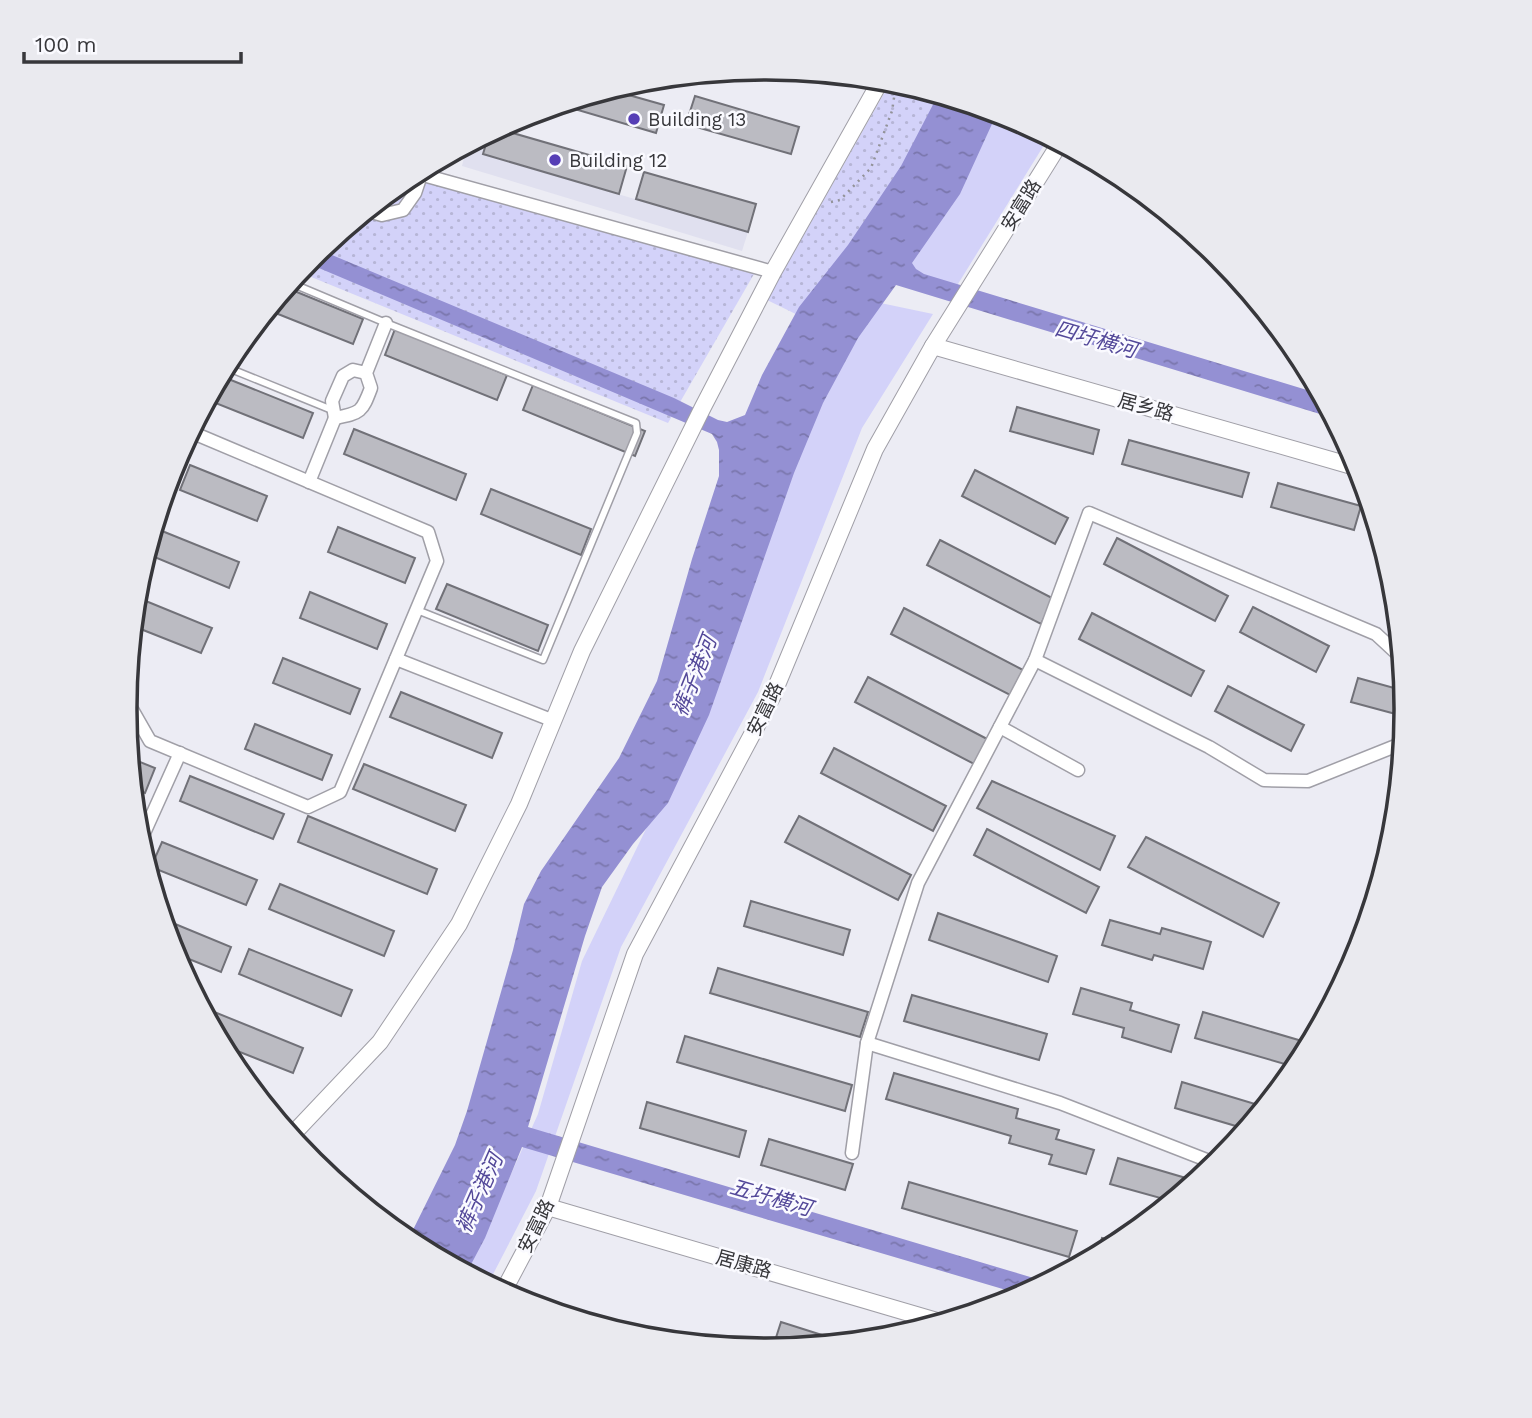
<svg xmlns="http://www.w3.org/2000/svg" width="1532" height="1418" font-family="'Work Sans','Noto Sans SC',sans-serif">
<defs>
<pattern id="park-dots" width="8" height="8" patternUnits="userSpaceOnUse" patternTransform="scale(1.75)"><rect width="8" height="8" fill="#d3d2f9"/><path d="M2 2h.1M6 6h.1" fill="none" stroke="#b6b5d6" stroke-width="1.8" stroke-linecap="round"/></pattern>
<pattern id="water-ripples" width="26" height="14" patternUnits="userSpaceOnUse" patternTransform="scale(1.75)"><rect width="26" height="14" fill="#9490d3"/><path d="M2 4q2-2 4 0t4 0M15 11q2-2 4 0t4 0" fill="none" stroke="#7a76ac"/></pattern>
</defs>
<rect width="100%" height="100%" fill="#ececf4"/>
<path fill="#e0e0ef" d="M489,134L484,155L748,232L742,251L462,166L467,146Z"/>
<g fill="#d3d2f9">
<path d="M985,109L1012,117L1049,137L953,292L891,272Z"/>
<path d="M871,301L933,314L862,428L758,692L621,947L536,1191L488,1284L467,1272L538,1114L582,961L678,763L783,455Z"/>
</g>
<g fill="url(#park-dots)">
<path d="M891,81L944,97L808,320L767,300Z"/>
<path d="M411,176L754,274L668,423L299,272L313,256Z"/>
</g>
<path fill="url(#water-ripples)" d="M938,95L997,113L960,194L912,263L916,269L924,274L1320,394L1333,418L896,285L858,338L823,403L794,473L709,715L668,803L633,844L602,887L585,936L528,1127L1047,1282L1023,1295L522,1147L485,1238L467,1272L408,1240L455,1145L467,1111L513,950L524,904L541,871L619,758L657,681L692,559L719,476V450L717,442L712,434L307,263L320,250L674,398L718,420L727,422L745,415L762,375L799,307L848,245L901,166Z"/>
<g fill="#bbbbc2" stroke="#717178" stroke-width="2">
<path d="M611,90L664,105L656,133L561,105Z"/>
<path d="M695,96L799,127L791,154L686,124Z"/>
<path d="M499,129L627,166L619,194L483,154L489,134Z"/>
<path d="M644,172L756,204L748,232L636,199Z"/>
<path d="M287,288L363,319L353,344L268,310Z"/>
<path d="M395,329L507,375L497,400L385,355Z"/>
<path d="M221,376L313,413L303,438L208,400Z"/>
<path d="M533,385L645,431L635,456L523,410Z"/>
<path d="M1017,407L1099,430L1093,454L1010,431Z"/>
<path d="M354,429L466,474L456,500L344,454Z"/>
<path d="M1129,440L1249,473L1242,497L1122,464Z"/>
<path d="M190,465L267,496L257,521L180,490Z"/>
<path d="M975,470L1068,518L1055,544L962,496Z"/>
<path d="M1278,483L1361,506L1354,530L1271,507Z"/>
<path d="M491,489L591,529L581,555L481,514Z"/>
<path d="M338,527L415,558L405,583L328,552Z"/>
<path d="M162,531L239,562L229,588L152,556Z"/>
<path d="M1117,538L1228,596L1215,621L1104,564Z"/>
<path d="M940,540L1054,599L1041,624L927,565Z"/>
<path d="M447,584L548,625L538,651L436,609Z"/>
<path d="M310,592L387,624L377,649L300,618Z"/>
<path d="M136,597L212,628L201,653L133,626Z"/>
<path d="M1253,607L1329,646L1316,672L1240,632Z"/>
<path d="M904,608L1027,672L1014,697L891,634Z"/>
<path d="M1092,613L1204,671L1191,696L1079,639Z"/>
<path d="M283,658L360,689L350,714L273,683Z"/>
<path d="M868,677L991,741L978,766L855,702Z"/>
<path d="M1358,678L1405,691L1406,704L1403,716L1351,702Z"/>
<path d="M1228,686L1304,725L1291,751L1215,711Z"/>
<path d="M401,692L502,733L492,758L390,717Z"/>
<path d="M255,724L332,755L322,780L245,749Z"/>
<path d="M834,748L946,806L933,831L821,773Z"/>
<path d="M130,758L155,768L145,793L133,788Z"/>
<path d="M364,764L466,805L455,831L353,789Z"/>
<path d="M190,776L284,814L273,839L180,801Z"/>
<path d="M992,781L1115,836L1100,870L977,808Z"/>
<path d="M308,816L437,869L427,894L298,842Z"/>
<path d="M799,816L911,875L898,900L785,842Z"/>
<path d="M987,829L1099,887L1086,913L974,855Z"/>
<path d="M1146,837L1279,903L1263,937L1128,867Z"/>
<path d="M162,842L257,880L246,905L151,867Z"/>
<path d="M280,884L394,931L384,956L269,909Z"/>
<path d="M751,901L850,930L843,955L744,926Z"/>
<path d="M938,913L1057,956L1048,982L929,940Z"/>
<path d="M163,919L231,947L221,972L174,953Z"/>
<path d="M1110,920L1160,934L1162,928L1211,942L1203,969L1154,955L1152,960L1102,945Z"/>
<path d="M249,949L352,990L341,1016L239,974Z"/>
<path d="M718,968L868,1012L860,1037L710,993Z"/>
<path d="M1081,988L1132,1003L1130,1010L1179,1025L1171,1052L1122,1037L1124,1028L1073,1014Z"/>
<path d="M912,995L1047,1034L1039,1060L904,1021Z"/>
<path d="M202,1007L303,1048L293,1073L222,1045Z"/>
<path d="M1203,1012L1302,1041L1295,1067L1195,1038Z"/>
<path d="M685,1036L852,1085L845,1111L677,1062Z"/>
<path d="M894,1073L1018,1109L1016,1118L1059,1130L1056,1139L1094,1150L1086,1174L1049,1164L1052,1155L1009,1143L1011,1136L886,1099Z"/>
<path d="M1182,1082L1265,1107L1246,1129L1175,1108Z"/>
<path d="M647,1102L746,1131L739,1157L640,1128Z"/>
<path d="M769,1139L853,1164L845,1190L761,1165Z"/>
<path d="M1118,1158L1196,1181L1171,1201L1110,1184Z"/>
<path d="M909,1182L1077,1231L1069,1257L902,1208Z"/>
<path d="M1102,1238L1120,1243L1097,1255Z"/>
<path d="M781,1322L844,1342L777,1349L773,1347Z"/>
</g>
<g fill="none" stroke-linecap="round" stroke-linejoin="round">
<defs>
<g id="lane">
<path d="M291,283L386,323L636,423L637,433L543,660L417,610"/>
<path d="M226,367L332,410"/>
</g>
<g id="street">
<path d="M416,173L773,272"/>
<path d="M368,211L382,215L403,210L415,193L423,169"/>
<path d="M366,373L353,370L343,376L332,401L335,418C361,413 362,412 371,388L366,373L386,323"/>
<path d="M309,482L335,418"/>
<path d="M167,486L184,446"/>
<path d="M396,659L554,721"/>
<path d="M1035,660L1209,747L1264,780L1308,781L1403,743"/>
<path d="M126,699L150,741L308,807L340,792L437,561L428,532L191,432"/>
<path d="M1000,727L1078,770"/>
<path d="M140,842L180,753"/>
<path d="M867,1043L1060,1103L1217,1164"/>
<path d="M852,1153L867,1043L918,883L1035,660L1089,513L1376,634L1402,658"/>
</g>
<g id="secondary">
<path d="M933,346L1359,468"/>
<path d="M291,1136L380,1042L459,924L519,804L582,651L703,407L773,272L881,80"/>
<path d="M548,1207L940,1322"/>
<path d="M503,1292L548,1207L635,954L772,697L875,449L933,346L1060,143"/>
</g>
</defs>
<use href="#lane" stroke="#a09fa7" stroke-width="9"/>
<use href="#street" stroke="#a09fa7" stroke-width="15"/>
<use href="#secondary" stroke="#a09fa7" stroke-width="18"/>
<path stroke="#929298" stroke-width="2.5" stroke-dasharray="2 5" stroke-linecap="butt" d="M831,202L840,200L871,168L892,111L896,85"/>
<use href="#lane" stroke="#fff" stroke-width="6"/>
<use href="#street" stroke="#fff" stroke-width="12"/>
<use href="#secondary" stroke="#fff" stroke-width="16"/>
</g>
<g fill="#563eb6" stroke="#fafaff" stroke-width="2.5">
<circle cx="634" cy="119" r="7"/>
<circle cx="555" cy="160" r="7"/>
</g>
<g text-anchor="middle" dominant-baseline="central" stroke-width="5" stroke-linejoin="round" paint-order="stroke">
<g font-size="19" fill="#37373b" stroke="#fafaff" text-anchor="start">
<text x="648" y="119">Building 13</text>
<text x="569" y="160">Building 12</text>
</g>
<g font-size="19" fill="#37373b" stroke="#fafaff">
<text transform="translate(1021 205) rotate(-58)">安富路</text>
<text transform="translate(1146 407) rotate(16)">居乡路</text>
<text transform="translate(765 709) rotate(-64)">安富路</text>
<text transform="translate(536 1226) rotate(-64)">安富路</text>
<text transform="translate(744 1264) rotate(16)">居康路</text>
</g>
<g font-size="21" font-style="italic" fill="#534899" stroke="#fafaff">
<text transform="translate(1096 339) rotate(16)">四圩横河</text>
<text transform="translate(694 676) rotate(-68)">裤子港河</text>
<text transform="translate(479 1193) rotate(-66)">裤子港河</text>
<text transform="translate(771 1197) rotate(16)">五圩横河</text>
</g>
</g>
<path d="M0 0H1532V1418H0ZM765 80H766A628 628 0 0 1 1394 708V710A628 628 0 0 1 766 1338H765A628 628 0 0 1 137 710V708A628 628 0 0 1 765 80Z" fill="#eaeaef" fill-rule="evenodd"/>
<path fill="none" stroke="#37373b" stroke-width="3.5" d="M765 80H766A628 628 0 0 1 1394 708V710A628 628 0 0 1 766 1338H765A628 628 0 0 1 137 710V708A628 628 0 0 1 765 80Z"/>
<path d="M24 52v10h217v-10" fill="none" stroke="#37373b" stroke-width="3.5"/>
<text x="35" y="52" font-size="21" fill="#37373b" stroke="#fafaff" stroke-width="5" paint-order="stroke">100 m</text>
</svg>
